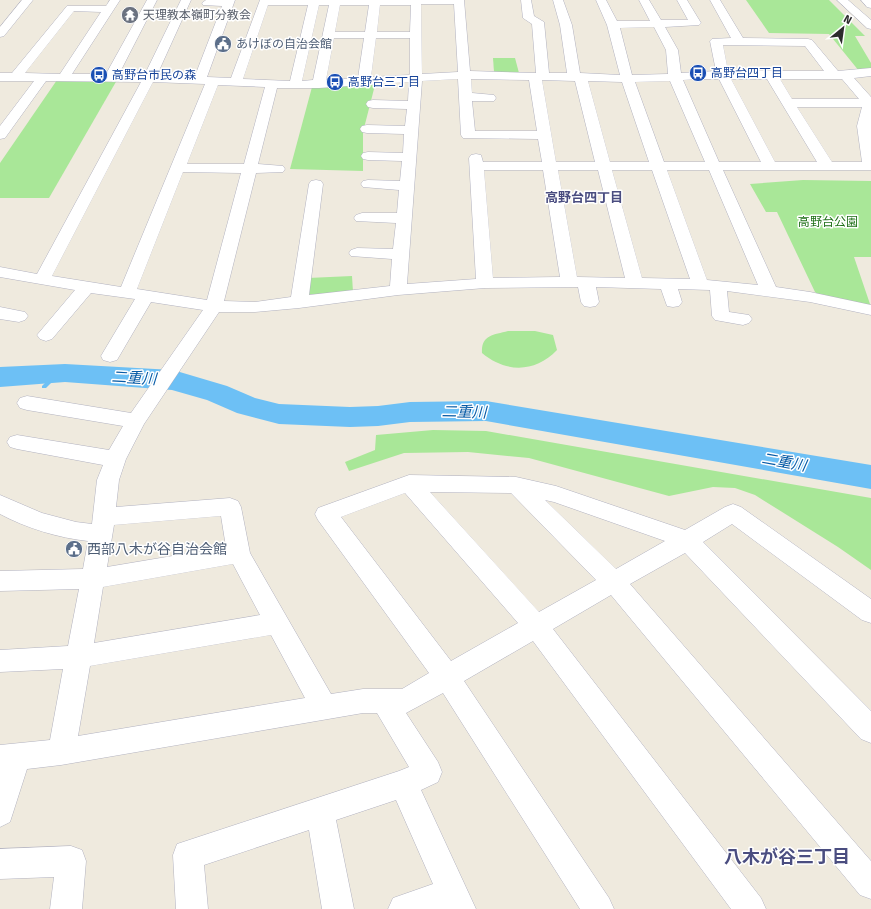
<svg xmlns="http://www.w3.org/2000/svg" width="871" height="909" font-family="'Fira Sans','Noto Sans JP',sans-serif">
<rect width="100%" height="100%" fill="#efeade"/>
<g fill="#a9e798">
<path d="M746,0H829L865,36H855L871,63V68L859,71L829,34L769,33Z"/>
<path d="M493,58H515L519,73L494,72Z"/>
<path d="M57,80H117L49,198H0V163Z"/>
<path d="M375,85L363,132V171L290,169L312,87Z"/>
<path d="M803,180L871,181V257H854L871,307L821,297L815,292L777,212H766L750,184Z"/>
<path d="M352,276L353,292L306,295L308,278Z"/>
<path d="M508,331H535L553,335L557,350C535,373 506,373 482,353C481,335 493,335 508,331Z"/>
<path d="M433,430L486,431L871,498V570L838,547L755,495L735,488L713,487L669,496L529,458L468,452L404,453L349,471L345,462L375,450L376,435Z"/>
</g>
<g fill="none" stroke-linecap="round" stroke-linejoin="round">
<path fill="#6dc0f5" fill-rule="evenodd" d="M57,372L59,373V375L46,388H42V386L55,373Z"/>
<path fill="#6dc0f5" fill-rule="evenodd" d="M65,364L173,370L227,386L255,398L279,404L350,407L378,406L410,402L486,401L871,465V489L486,421L410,422L378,426L350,427L279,424L237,413L207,400L172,390L65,382L0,387V367Z"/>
<defs>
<g id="minor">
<path d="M22,0H33L4,36L0,37V27Z"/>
<path d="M110,0H120L72,74H106L147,0H157L119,74H145L181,0H191L157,75L195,76L222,6L203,5L202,3L206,0H235L207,77L231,78L260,0H464L470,71L536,73L532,24L523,18L521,0H531L534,16L544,22L549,73H567L560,25L553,0H563L572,25L580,73L620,75L607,25L596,0H606L617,21H650L639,0H649L661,20H688L677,0H687L701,23L699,25L665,27L678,50L681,73L716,71L710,41L712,39L731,38L710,0H720L743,38L808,39L812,40L838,71L871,68V76L854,78L871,97V170H723L776,287L810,292L871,305V315L810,302L727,291L729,312L749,315L752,319L749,323L743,325L715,320L712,316L710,290L678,289L682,302L679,306L673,307L667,306L661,289L596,287L599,302L596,306L590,307L584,306L581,302L578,287L485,288L398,295L299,308L255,312H219L144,424L126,459L119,480L116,507L230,498L238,501L241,507L250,553L331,694L363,689H402L429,673L318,520L315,514L318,508L409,475L516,477L556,486L685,530L725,507L733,504L741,507L871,599V623L862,620L732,524L703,542L871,711V743L861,739L685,553L630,584L871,861V899L860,895L611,595L553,629L761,898L766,909H731L533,641L464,681L609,898L614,909H580L443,693L406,713L438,762L442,772L438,782L421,790L476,909H388L393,898L433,884L396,800L336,820L354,909H322L309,830L204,865L208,909H176L173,855L177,844L399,771L409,767L377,713H363L61,765L27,769L10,822L0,827V745L50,740L63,669L0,672V650L68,646L79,589L0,591V571L83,569L88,541C59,538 26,528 0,514V495L42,513L76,522L92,524L97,480L103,465L17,449L10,447L7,442L10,437L17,435L109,450L123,426L27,410L20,408L17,403L20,398L27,396L131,413L203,310L151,302L117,360L110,362L103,360L101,356L135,299L91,293L52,339L46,341L40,339L37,335L75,290L0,277V267L37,274L141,82L46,81L5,138L0,139V126L34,81H0V73H12L67,6H106ZM421,4H454L458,72L422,74ZM268,5H308L290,81L243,79ZM319,5H329L313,80L302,81ZM340,5H369L365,32H335ZM380,5H411L410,32H377ZM74,11L101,12L60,74L25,73ZM654,27L666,50L668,74L632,75L620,28ZM334,38H364L358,78L326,80ZM376,38H410V75L371,77ZM723,45L805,46L824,71H728ZM458,79L461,135L463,138L538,139L542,162H483L481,155L476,154L471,155L469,158L476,279L407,284L422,81ZM471,79L529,80L537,131H475L472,101H494L496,98L494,95L472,93ZM700,79H719L761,162H719L683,80ZM731,79H767L817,162H775ZM780,79H842L859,99H792ZM542,80L575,81L595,162H556ZM588,81L622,82L649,162H610ZM670,81L705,162H664L635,82ZM153,82L205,84L121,287L52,276ZM409,82L408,101L373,100L368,101L366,104L368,107L373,108L407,109L405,126L367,125L362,126L360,129L362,132L367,133L404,134L403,153L368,152L363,153L361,156L363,159L368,160L402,161L400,181L368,180L363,181L361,184L363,187L399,190L397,213H362L356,215L354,218L356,221L396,223L393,249L357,248L351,250L349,253L351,256L392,259L390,286L309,295L323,184L321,181L316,180L311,181L309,184L291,297L255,302L224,301L256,173L283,172L285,169L283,166L258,164L277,88H319ZM218,85L265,87L244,164H187ZM797,107H862L857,126L862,162H832ZM484,170H543L560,277L493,278ZM558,170H598L625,278L577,277ZM612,170H652L690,279L642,278ZM667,170H709L758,285L707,280ZM183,172L241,173L207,300L137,289ZM430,492L511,493L596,580L539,612ZM405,493L518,623L451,661L341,517ZM545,500L554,502L665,541L616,569ZM221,516L226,547L107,567L114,525ZM233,564L260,615L94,643L103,587ZM271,635L305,698L78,736L90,666Z"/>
<path d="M837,0H848L871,20V29L867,28Z"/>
<path d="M861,0H871V8L867,7Z"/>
<path d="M0,307L25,312L28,316L25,320L19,322L0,319Z"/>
<path d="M71,846L82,850L86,861L82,909H50L54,877L0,879V849Z"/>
</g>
</defs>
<use href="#minor" stroke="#b2b2c0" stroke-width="1"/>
<use href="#minor" fill="#fff" fill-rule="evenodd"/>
</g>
<defs>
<symbol id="temple-disc" viewBox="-11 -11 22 22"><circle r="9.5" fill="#6b7280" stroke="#fff"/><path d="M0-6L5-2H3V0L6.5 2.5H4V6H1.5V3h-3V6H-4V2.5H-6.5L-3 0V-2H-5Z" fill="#fff"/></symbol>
<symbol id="civic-disc" viewBox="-11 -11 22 22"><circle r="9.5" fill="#5c6f8a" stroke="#fff"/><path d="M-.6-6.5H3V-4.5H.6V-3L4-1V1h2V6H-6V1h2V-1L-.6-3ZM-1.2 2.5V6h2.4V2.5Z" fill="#fff"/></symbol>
<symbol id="bus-disc" viewBox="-11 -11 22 22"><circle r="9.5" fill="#1a4fb4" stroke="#fff"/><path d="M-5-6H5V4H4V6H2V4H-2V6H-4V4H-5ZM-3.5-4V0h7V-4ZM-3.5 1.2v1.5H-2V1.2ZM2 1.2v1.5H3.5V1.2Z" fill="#fff"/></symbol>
</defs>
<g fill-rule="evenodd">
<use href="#temple-disc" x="120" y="5" width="20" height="20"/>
<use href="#civic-disc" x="213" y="34" width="20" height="20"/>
<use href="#bus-disc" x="688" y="63" width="20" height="20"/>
<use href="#bus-disc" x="89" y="65" width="20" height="20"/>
<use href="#bus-disc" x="325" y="72" width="20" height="20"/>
<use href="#civic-disc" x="64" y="539" width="20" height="20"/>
</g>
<g text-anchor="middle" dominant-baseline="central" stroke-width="3" stroke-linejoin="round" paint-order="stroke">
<g font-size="12" fill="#5b616d" stroke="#fff" text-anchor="start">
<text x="143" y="15">天理教本嶺町分教会</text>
</g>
<g font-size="12" fill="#4e5e75" stroke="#fff" text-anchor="start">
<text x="236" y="44">あけぼの自治会館</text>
</g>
<g font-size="12" fill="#164399" stroke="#fff" text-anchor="start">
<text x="711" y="73">高野台四丁目</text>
<text x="112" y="75">高野台市民の森</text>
<text x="348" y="82">高野台三丁目</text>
</g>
<g font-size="12" fill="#1e6f17" stroke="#fff">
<text x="828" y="222">高野台公園</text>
</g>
<g font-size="13" font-weight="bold" fill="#4a4d80" stroke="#fff">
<text x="584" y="197">高野台四丁目</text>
</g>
<g font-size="14" fill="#4e5e75" stroke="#fff" text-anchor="start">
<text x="87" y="549">西部八木が谷自治会館</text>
</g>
<g font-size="15" font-style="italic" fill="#075ba6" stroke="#fff">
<text transform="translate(134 378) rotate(3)">二重川</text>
<text transform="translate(464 412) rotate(1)">二重川</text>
<text transform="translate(784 462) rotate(10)">二重川</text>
</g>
<g font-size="18" font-weight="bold" fill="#4a4d80" stroke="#fff">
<text x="787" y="857">八木が谷三丁目</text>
</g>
</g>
<g transform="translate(843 28) rotate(29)" stroke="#ffffff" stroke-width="3" paint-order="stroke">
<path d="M0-3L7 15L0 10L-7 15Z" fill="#2c2c2c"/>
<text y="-6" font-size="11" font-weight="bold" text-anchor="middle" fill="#2c2c2c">N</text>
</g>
</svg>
